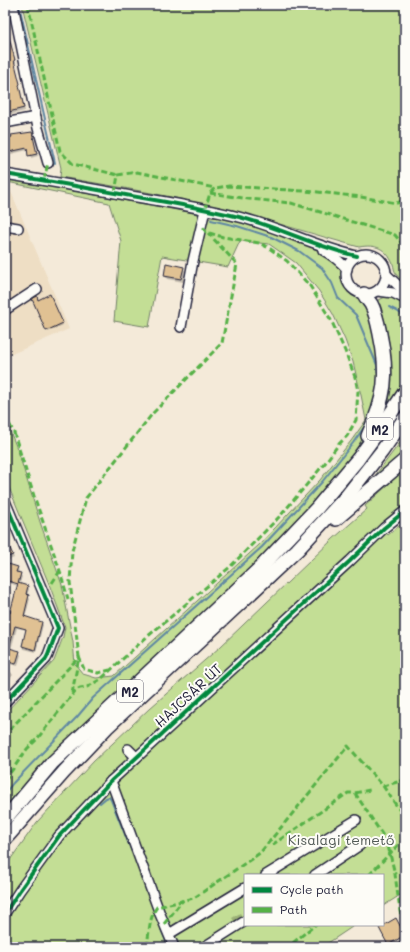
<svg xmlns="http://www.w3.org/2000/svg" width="410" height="952" font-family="Mali,sans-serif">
<rect width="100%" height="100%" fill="#f4ead9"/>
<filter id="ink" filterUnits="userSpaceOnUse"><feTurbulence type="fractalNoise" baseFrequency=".025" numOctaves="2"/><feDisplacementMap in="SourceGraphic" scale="8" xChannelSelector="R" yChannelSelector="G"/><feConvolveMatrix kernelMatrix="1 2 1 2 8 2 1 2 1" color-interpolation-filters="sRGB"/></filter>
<g filter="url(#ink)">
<path fill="#eedec4" d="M5,182H7L69,329L5,357Z"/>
<g fill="#c3de95" stroke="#728068">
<path d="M22,5H405V282C402,280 397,277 396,273C394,271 394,267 393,264C386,248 376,244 359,247C319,236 279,223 239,213C180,197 120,187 60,177L61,168Z"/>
<path d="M10,179L193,213L197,214L198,218L207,220L210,218L217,217L239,221L283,234L309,246L325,254L341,267L343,281L346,288L357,297L361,299L369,306L383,375L366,432L347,466L259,563L202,613L5,815V713L54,661L63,637L65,627L49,584L5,478V419L18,451L40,522L62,585L73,642L75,664L83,674L96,678L114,676L259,545L320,480L351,441L366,420L361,395L353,362L345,340L333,314L319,291L296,263L269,244L240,241L228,267L162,256L149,327L114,321L121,241L109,203L7,182Z"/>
<path d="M389,295L405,302V385L399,396L381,422C384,414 388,405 390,396C396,366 387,329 379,300Z"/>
<path d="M405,436V456L365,489Z"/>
<path d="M405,469V508L382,527L388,535L405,521V892L383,906V875H245V925H355L322,947H5V867L37,822L94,761L150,708L220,647L333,539L367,509L365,506Z"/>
</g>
<g fill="#0003">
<path d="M5,20L16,63H15L25,111L5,116Z"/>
<path d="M32,133L38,156L31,158L28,150L11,154L10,152Z"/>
<path d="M183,268L185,271L183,282L167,279L165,276Z"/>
<path d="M51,298L63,325L48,332L38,301Z"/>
<path d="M5,537L14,558L7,561L5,558Z"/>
<path d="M5,566L17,568L19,571L18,573L20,574L22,577L20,583L5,579Z"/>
<path d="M5,581L22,586H28L29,589L27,596L30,599L25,618L42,623L43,625L36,652L24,649L23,646L27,630L17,628L11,650L19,652L21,655L18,666L5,663V615L11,614L18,586L5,582Z"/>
<path d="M5,667L11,672L13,675L10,679V680L5,685Z"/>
<path d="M240,913L243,918L235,923L232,918Z"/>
<path d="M395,920L405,937V940L391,947L380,928Z"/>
</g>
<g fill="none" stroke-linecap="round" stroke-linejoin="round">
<g stroke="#5f87a3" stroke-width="2">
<path d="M19,5L55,163"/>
<path d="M211,220L237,226L271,237L299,251L322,268L332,283L338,298L356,315L377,365L378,376"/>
<path d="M389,307L397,311L405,317"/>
<path d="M5,793L13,783L77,717L93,698L262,547L322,482L353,443L367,423"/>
<path d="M100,803L106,798L109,797L111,800L132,852"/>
<path d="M162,926L161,929L166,941"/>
</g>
</g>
<g fill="#e0c193" stroke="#22223b">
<path d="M7,30L15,60H14L20,84L19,85L24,108L5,113V31Z"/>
<path d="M32,132L37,154L28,156L27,148L9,152L7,138L12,137L11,135Z"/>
<path d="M166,263L184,267L181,279L164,276Z"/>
<path d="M50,294L63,323L46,331L32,299L37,296L38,300Z"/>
<path d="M5,537L13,555L5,558Z"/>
<path d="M5,563L18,567L16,572L21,573L18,584L5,580Z"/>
<path d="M18,583L28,586L26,594L29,595L24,616L42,622L35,650L22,646L26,629L15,626L9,648L20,651L16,664L5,661V611L10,613Z"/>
<path d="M396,918L405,935L388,945L379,928Z"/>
</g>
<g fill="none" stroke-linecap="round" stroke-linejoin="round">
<defs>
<g id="minor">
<path d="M13,5L38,128L48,163"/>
<path d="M5,123L36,117"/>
<path d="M5,174C47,181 89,188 131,196C167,202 203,208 239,217C279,227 316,247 357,256"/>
<path d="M5,226L18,228"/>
<path d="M323,250C332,255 340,261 347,269"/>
<circle cx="366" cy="274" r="20"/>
<path d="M387,275L405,292"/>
<path d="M378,291L393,293L405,299"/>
<path d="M5,310L37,289"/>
<path d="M181,327L193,261L205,210"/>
<path d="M5,501L58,628L48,655L46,659L5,702"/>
<path d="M128,749L136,757"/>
<path d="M111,781L160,914L174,947"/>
<path d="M266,875L356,820"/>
<path d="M315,875L360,845"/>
<path d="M5,913L20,890L59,836L111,781L350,561L384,528L405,511"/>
<path d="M169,934L245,888"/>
<path d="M204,947L245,921"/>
<path d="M403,947L405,946"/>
</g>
<g id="highway">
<path d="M364,294C366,298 369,301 371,304C376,313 378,324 380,334C389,375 385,398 368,436"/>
<path d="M336,519L405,460"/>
<path d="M5,819L52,763L260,568L317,508L358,459L385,422L405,392"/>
<path d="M5,839L64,772L107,727L297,550L346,497L382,451L405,418"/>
</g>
</defs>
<use href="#minor" stroke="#22223b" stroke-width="12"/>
<use href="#highway" stroke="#22223b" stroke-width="16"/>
<use href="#minor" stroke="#fdfcf7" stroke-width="9"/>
<use href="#highway" stroke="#fdfcf7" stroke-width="13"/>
<g stroke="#55b146" stroke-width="3" stroke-dasharray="6 3" stroke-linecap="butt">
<path d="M28,5L60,151L73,164L118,175"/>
<path d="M44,180L48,163"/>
<path d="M115,193L118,175L137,172L215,188"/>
<path d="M210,193L249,199L291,203L395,235L405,247"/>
<path d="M205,210L210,193L215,188L229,186L318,192L361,197L397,203L405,200"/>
<path d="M5,416L14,433L34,496L60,571L68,599"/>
<path d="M52,583L60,571"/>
<path d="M72,693L79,657L70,582L72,551L86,498L153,413L222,343L237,264L208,233"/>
<path d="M5,737L14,725L79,657L84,669L98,673L110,670"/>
<path d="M5,780L27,749L37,739L76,690L80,688L87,687L101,679L141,642L230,567L281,515L325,463L338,445L347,436L356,420L358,391L355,377L345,351L331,320L310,286L287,261L269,248L259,243L223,237L206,232L202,226"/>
<path d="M383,786L405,780"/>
<path d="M355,793L370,790"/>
<path d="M272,845L348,793H355L387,842L395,874L400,911L405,929"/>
<path d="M369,875L405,838"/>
<path d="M164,924L183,900"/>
<path d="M147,947C149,934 149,917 157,907L194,898L260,853L348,746L383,786L405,818"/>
<path d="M285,947L294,942L315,925"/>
</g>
<defs>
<g id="cycleway">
<path d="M5,174C47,181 89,188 131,196C167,202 203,208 239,217C279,227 316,247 357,256"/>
<path d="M5,501L58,628L48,655L46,659L5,702"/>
<path d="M5,913L20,890L59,836L111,781L350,561L384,528L405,511"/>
</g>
</defs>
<use href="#cycleway" stroke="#fdfcf7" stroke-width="6"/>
<use href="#cycleway" stroke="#00873e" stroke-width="4"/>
</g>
</g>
<g text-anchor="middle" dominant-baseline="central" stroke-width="4" stroke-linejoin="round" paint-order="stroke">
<g fill="#fdfcf7" stroke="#646373" stroke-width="1">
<rect x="367" y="418" width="26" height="22" rx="3"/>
<rect x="117" y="680" width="26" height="22" rx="3"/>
</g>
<g font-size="13" font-weight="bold" fill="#22223b">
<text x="380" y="429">M2</text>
<text x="130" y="691">M2</text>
</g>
<g font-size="14" fill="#22223b" stroke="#fdfcf7">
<text transform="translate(188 695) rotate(-43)">HAJCSÁR ÚT</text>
</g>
<g font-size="14" fill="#525a56" stroke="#fdfcf7">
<text x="341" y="839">Kisalagi temető</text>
</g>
</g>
<rect width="410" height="952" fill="none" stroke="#fdfcf7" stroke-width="20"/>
<rect x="10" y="10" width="390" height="932" fill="none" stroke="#22223b" stroke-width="1.5" filter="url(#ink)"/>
<rect x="244" y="874" width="140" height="52" fill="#fdfcf7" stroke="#a5a5ac"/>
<rect x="252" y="887" width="20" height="6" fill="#00873e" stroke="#a5a5ac"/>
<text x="280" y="894" font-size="12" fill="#22223b">Cycle path</text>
<rect x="252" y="907" width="20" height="6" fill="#55b146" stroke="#a5a5ac"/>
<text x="280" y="914" font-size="12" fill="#22223b">Path</text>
</svg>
